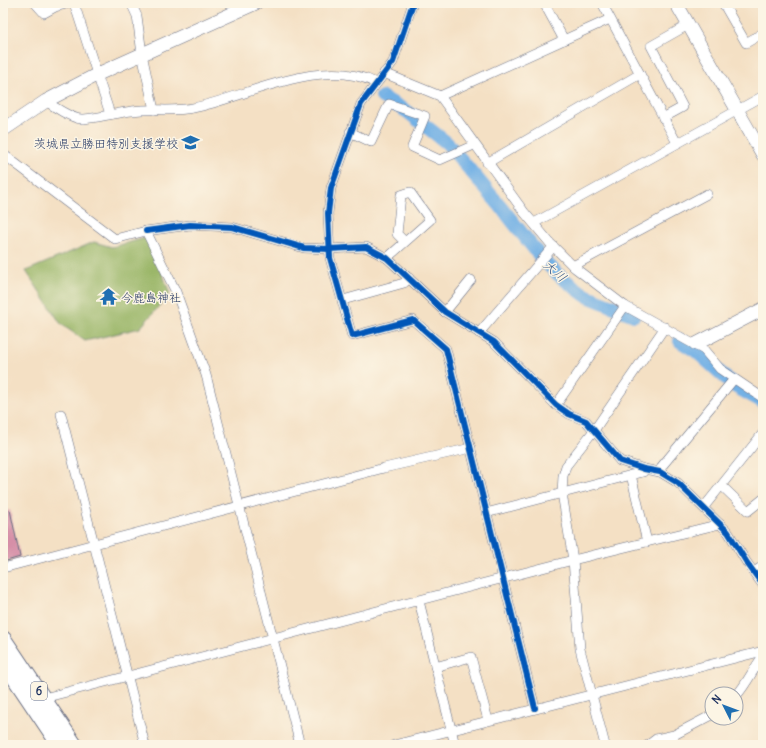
<svg xmlns="http://www.w3.org/2000/svg" width="766" height="748" font-family="Delius,'Klee One',sans-serif">
<rect width="100%" height="100%" fill="#fcf5e5"/>
<filter id="ink" filterUnits="userSpaceOnUse"><feTurbulence type="fractalNoise" baseFrequency=".025" numOctaves="2"/><feDisplacementMap in="SourceGraphic" scale="8" xChannelSelector="R" yChannelSelector="G"/><feConvolveMatrix kernelMatrix="1 2 1 2 8 2 1 2 1" color-interpolation-filters="sRGB"/></filter>
<filter id="wash" filterUnits="userSpaceOnUse"><feTurbulence type="fractalNoise" baseFrequency=".012" numOctaves="4" result="noise"/><feDisplacementMap in="SourceGraphic" scale="16" xChannelSelector="R" yChannelSelector="G"/><feGaussianBlur stdDeviation="0.9" result="paint"/><feColorMatrix in="noise" values="0 0 0 0 0 0 0 0 0 0 0 0 0 0 0 0 0 1.4 0 .05"/><feComposite in="paint" operator="in"/></filter>
<g filter="url(#wash)">
<rect width="100%" height="100%" fill="#f4e0c4"/>
<path fill="#9ab668" stroke="#5a7263" d="M149,237L170,294L140,328L85,341L61,324L26,271L94,242L112,247Z"/>
<g fill="none" stroke-linecap="round" stroke-linejoin="round">
<g stroke="#73b1e5" stroke-width="14">
<path d="M382,97L408,112L447,143L502,208L543,260L561,277L585,295L634,315"/>
<path d="M680,341L696,351L736,387L763,402"/>
</g>
</g>
<g id="blocks">
<path fill="#d68fa7" d="M10,510L20,557L3,562V512Z"/>
</g>
</g>
<g filter="url(#ink)">
<use href="#blocks" fill-opacity="0" stroke="#676d82" stroke-width="1"/>
<g fill="none" stroke-linecap="round" stroke-linejoin="round">
<defs>
<g id="street">
<path d="M35,3L44,13L55,7L70,3"/>
<path d="M74,3L110,114"/>
<path d="M131,3L137,16L142,54L154,110"/>
<path d="M411,3L412,6L393,62L361,104L331,188L328,213L330,258L352,336L413,320L446,349L535,708"/>
<path d="M544,3L564,40"/>
<path d="M602,3L677,143"/>
<path d="M723,3L746,43L763,33"/>
<path d="M384,73L440,96L524,212L550,243L575,268L625,306L704,350L720,369L763,398"/>
<path d="M440,96L610,19"/>
<path d="M46,101C54,107 71,118 81,119C88,120 121,112 132,111C152,108 173,112 193,108C247,97 322,55 376,83"/>
<path d="M663,118L683,107L651,46L688,25"/>
<path d="M350,132L371,142L389,104L425,116L412,147L440,160L474,145"/>
<path d="M3,154L115,239L146,231L176,292L206,375L300,745"/>
<path d="M487,163L640,74"/>
<path d="M534,223L763,96"/>
<path d="M146,231L190,225L232,227L304,248L329,249L366,247L387,258L445,312L494,342L556,405L569,414L586,421L620,461L644,469L660,472L678,483L728,532L747,563L763,585"/>
<path d="M387,258L430,220L410,192L401,195L397,234L405,242"/>
<path d="M573,266L707,194"/>
<path d="M343,300L404,283L409,278"/>
<path d="M445,312L471,280"/>
<path d="M479,333L553,247"/>
<path d="M556,405L625,306"/>
<path d="M61,414L145,745"/>
<path d="M660,472L662,466L734,379"/>
<path d="M631,475L647,542"/>
<path d="M722,486L748,511L763,499"/>
<path d="M704,507L763,433"/>
<path d="M486,513L643,472L644,469"/>
<path d="M3,568L384,468L471,448"/>
<path d="M754,572L763,566"/>
<path d="M419,601L455,745"/>
<path d="M435,667L471,657L488,720"/>
<path d="M736,696C747,684 753,669 763,656"/>
<path d="M40,699L573,560L720,524"/>
<path d="M394,745L763,651"/>
<path d="M605,745L580,649L573,560L562,493L563,476L566,466L595,429L665,327"/>
<path d="M648,745L656,739L674,735L712,715"/>
</g>
<g id="secondary">
<path d="M676,3L763,155"/>
<path d="M3,130L46,101L98,74L256,3"/>
<path d="M696,344L763,309"/>
</g>
<g id="highway">
<path d="M3,639L74,745"/>
<path d="M3,660L60,745"/>
</g>
</defs>
<use href="#street" stroke="#676d82" stroke-width="10"/>
<use href="#secondary" stroke="#676d82" stroke-width="14"/>
<use href="#highway" stroke="#676d82" stroke-width="18"/>
<use href="#street" stroke="#fff" stroke-width="9"/>
<use href="#secondary" stroke="#fff" stroke-width="13"/>
<use href="#highway" stroke="#fff" stroke-width="16"/>
<defs>
<g id="cycleway">
<path d="M411,3L412,6L393,62L361,104L331,188L328,213L330,258L352,336L413,320L446,349L535,708"/>
<path d="M146,231L190,225L232,227L304,248L329,249L366,247L387,258L445,312L494,342L556,405L569,414L586,421L620,461L644,469L660,472L678,483L728,532L747,563L763,585"/>
</g>
</defs>
<use href="#cycleway" stroke="#fcf5e5" stroke-width="8"/>
<use href="#cycleway" stroke="#0057b8" stroke-width="6"/>
</g>
</g>
<defs>
<symbol id="school-bare" viewBox="-9 -9 18 18"><path d="M0-5L7-2L0 1L-7-2ZM-4 1L0 2.5L4 1V4Q0 6-4 4Z" fill="#1f6fb2" stroke="#fcf5e5" stroke-width="2.5" paint-order="stroke"/></symbol>
<symbol id="temple-bare" viewBox="-9 -9 18 18"><path d="M0-6L5-2H3V0L6.5 2.5H4V6H1.5V3h-3V6H-4V2.5H-6.5L-3 0V-2H-5Z" fill="#1f6fb2" stroke="#fcf5e5" stroke-width="2.5" paint-order="stroke"/></symbol>
</defs>
<g fill-rule="evenodd">
<use href="#school-bare" x="178" y="130" width="25" height="25"/>
<use href="#temple-bare" x="96" y="284" width="25" height="25"/>
</g>
<g text-anchor="middle" dominant-baseline="central" stroke-width="3" stroke-linejoin="round" paint-order="stroke">
<rect fill="#fcf5e5" stroke="#5e6a86" stroke-width="1" x="31" y="682" width="16" height="18" rx="3"/>
<g font-size="11" font-weight="bold" fill="#1b2f5e">
<text x="39" y="691">6</text>
</g>
<g font-size="12" fill="#1b2f5e" stroke="#fcf5e5" text-anchor="end">
<text x="178" y="143">茨城県立勝田特別支援学校</text>
<text x="121" y="297" text-anchor="start">今鹿島神社</text>
</g>
<g font-size="13" font-style="italic" fill="#355686" stroke="#fcf5e5">
<text transform="translate(555 271) rotate(42)">大川</text>
</g>
</g>
<rect width="766" height="748" fill="none" stroke="#fcf5e5" stroke-width="16"/>
<g transform="translate(724 706) rotate(312)"><circle r="19" fill="#fcf5e5" stroke="#a2a6af"/>
<path d="M0-3L7 15L0 10L-7 15Z" fill="#1f6fb2"/>
<text y="-6" font-size="11" font-weight="bold" text-anchor="middle" fill="#1b2f5e">N</text>
</g>
</svg>
